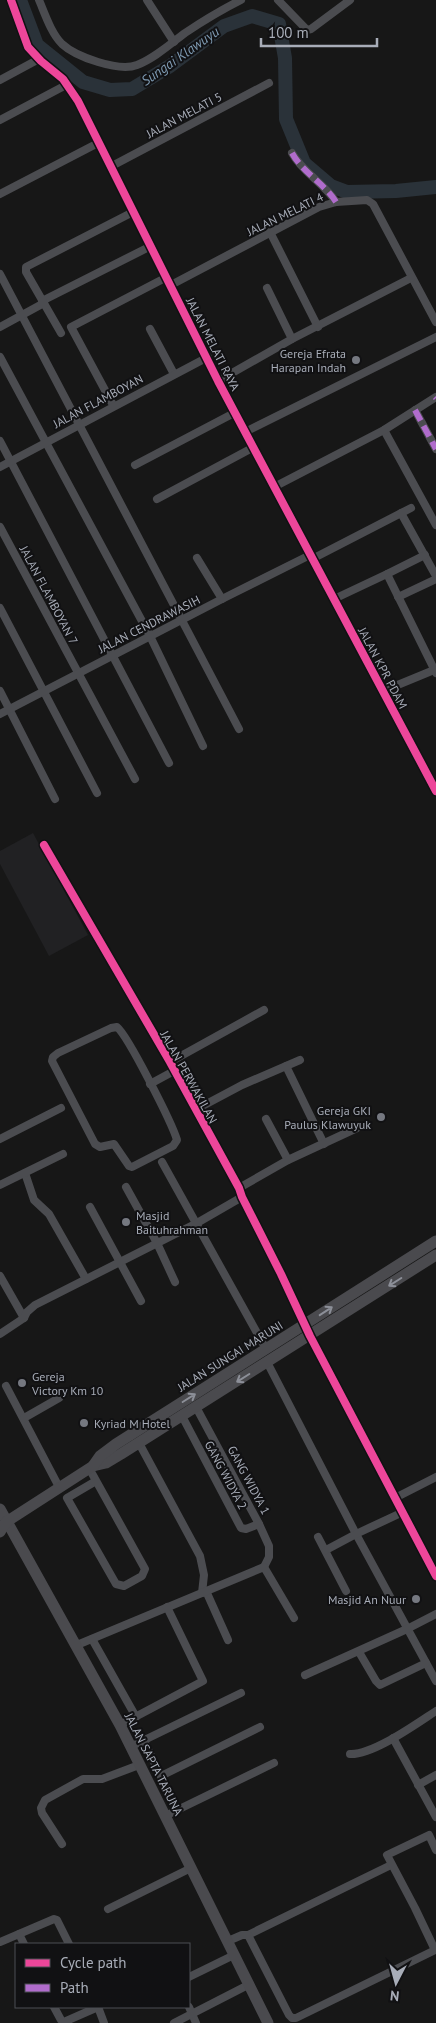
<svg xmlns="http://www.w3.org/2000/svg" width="436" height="2023" font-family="'PT Sans',sans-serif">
<rect width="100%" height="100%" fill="#171717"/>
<path fill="#212123" d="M33,833L88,935L49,956L0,864V851Z"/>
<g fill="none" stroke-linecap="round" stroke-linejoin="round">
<path stroke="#2a3239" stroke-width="14" d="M20,0L37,45L83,82L110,90L132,89L170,66L224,26L252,16L279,24L285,58L286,119L304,163L331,186L347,192L396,191L436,187"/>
<g stroke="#4b4c50" stroke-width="8">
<path d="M11,0L28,47L41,61L63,79L78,101L218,381L436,791"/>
<path d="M39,0C45,14 51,33 62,44C76,57 119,72 137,65C155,58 170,44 185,33C203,21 221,10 241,0"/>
<path d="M147,0L174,42"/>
<path d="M278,0L307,30L311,29L350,0"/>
<path d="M0,80L39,59"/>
<path d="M0,120L68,84"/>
<path d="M292,153C303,173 324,183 336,202"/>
<path d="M110,167L269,83"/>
<path d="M0,194L100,142"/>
<path d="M270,232L318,327"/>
<path d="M0,274L239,729"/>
<path d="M171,285L319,207L336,202L367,200L373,204L436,322"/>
<path d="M267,288L292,339"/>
<path d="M42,301L151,246"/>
<path d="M0,327L44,303"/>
<path d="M150,329L174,374"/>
<path d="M61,333L26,272V267L133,212"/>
<path d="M0,357L150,636L203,746"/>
<path d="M218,381L292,339L411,278"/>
<path d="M113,405L71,327L167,277"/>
<path d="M415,410L436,449"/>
<path d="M384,430L436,525"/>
<path d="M245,432L436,337"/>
<path d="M0,441L169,763"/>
<path d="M135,465L236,412"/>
<path d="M0,467L208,357"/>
<path d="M274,487L384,430L436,397"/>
<path d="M157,499L254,447"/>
<path d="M401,513L436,576"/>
<path d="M0,527L135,779"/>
<path d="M425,555L387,574L436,673"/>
<path d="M197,558L222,599"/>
<path d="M312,559L411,508"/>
<path d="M398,597L436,579"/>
<path d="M334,599L387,574"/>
<path d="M0,608L97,793"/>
<path d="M0,691L55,799"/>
<path d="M383,691L434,670"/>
<path d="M0,714L222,599L310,555"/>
<path d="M44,845L170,1062L239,1188L242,1197L281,1274L310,1336L436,1576"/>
<path d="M117,1027C128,1036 172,1123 177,1140L173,1146L132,1167L129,1166L114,1144L100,1147L95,1144L52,1061L53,1057L58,1053L111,1028Z"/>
<path d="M170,1062L264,1010"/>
<path d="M286,1066L324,1144"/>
<path d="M150,1084L174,1071"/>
<path d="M195,1110L242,1085L300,1060"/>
<path d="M266,1119L288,1160"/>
<path d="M0,1139L61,1108"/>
<path d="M162,1162L266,1349"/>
<path d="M25,1173L34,1200L49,1214L86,1279"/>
<path d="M0,1185L63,1154"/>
<path d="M126,1187L157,1243L175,1282"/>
<path d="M239,1188L288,1160L357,1128"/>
<path d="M90,1207L141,1301"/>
<path d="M0,1276L24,1318"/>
<path d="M0,1334L24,1318L27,1312L35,1305L197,1223L242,1197"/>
<path d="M267,1362L356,1534L436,1681"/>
<path d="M6,1386L59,1487"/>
<path d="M196,1407L259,1524L269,1546V1557L264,1567"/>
<path d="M182,1416L241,1528L246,1529L259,1524"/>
<path d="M24,1418L59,1398"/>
<path d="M139,1443L200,1556L204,1575L202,1593"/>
<path d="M89,1468L145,1569L142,1576L124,1586L116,1584L67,1498L96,1481"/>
<path d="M395,1498L436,1477"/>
<path d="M318,1537L346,1591"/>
<path d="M326,1550L356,1534L403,1512"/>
<path d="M206,1591L228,1640"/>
<path d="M92,1639L136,1717"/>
<path d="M77,1645L264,1567L294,1618"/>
<path d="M359,1652L376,1681L380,1685L426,1663"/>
<path d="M305,1675L407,1629L436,1614"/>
<path d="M120,1725L203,1681L167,1607"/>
<path d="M393,1738L436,1817"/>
<path d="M144,1741L177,1810"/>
<path d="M130,1747L241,1693"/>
<path d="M350,1754C373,1755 416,1724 436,1711"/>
<path d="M161,1776L260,1727"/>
<path d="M418,1785L436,1775"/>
<path d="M165,1816L274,1763"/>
<path d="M62,1844L42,1813L41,1808L45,1800L83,1779H102L139,1765"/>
<path d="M108,1909L191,1868"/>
<path d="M19,1934L24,1944"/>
<path d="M248,1935L391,1865"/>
<path d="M228,1941L242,1935H248L289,2015L292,2018H296L435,1950L415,1908L387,1855L429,1835L436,1850"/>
<path d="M0,1942L54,1919L57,1920L69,1944"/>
<path d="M189,1977L234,1955"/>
<path d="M54,2007L61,2020L64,2022L98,2007L104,2023"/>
<path d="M189,2007L196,2023"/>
<path d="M174,2023L250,1984"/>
</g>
<g stroke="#4a4a4e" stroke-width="11">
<path d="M93,1466L106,1463L121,1454L436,1255"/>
<path d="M0,1509L120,1725L268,2023"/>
<path d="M0,1532L6,1522L93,1466L100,1456L116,1444L436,1241"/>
</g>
<g stroke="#b06ccc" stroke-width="6" stroke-dasharray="12 6" stroke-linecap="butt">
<path d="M292,153C303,173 324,183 336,202"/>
<path d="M435,397L436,398"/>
<path d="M415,410L436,449"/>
</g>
<defs>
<g id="cycleway">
<path d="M11,0L28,47L41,61L63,79L78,101L218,381L436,791"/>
<path d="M44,845L170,1062L239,1188L242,1197L281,1274L310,1336L436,1576"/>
</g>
</defs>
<use href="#cycleway" stroke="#111113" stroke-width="11"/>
<use href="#cycleway" stroke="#ed469a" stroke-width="8"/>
</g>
<defs><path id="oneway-shaft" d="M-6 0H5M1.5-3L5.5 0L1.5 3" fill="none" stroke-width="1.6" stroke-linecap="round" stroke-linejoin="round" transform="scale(1.25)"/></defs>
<g stroke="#8c8f98">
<use href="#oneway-shaft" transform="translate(395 1282) rotate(148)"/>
<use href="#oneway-shaft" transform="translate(326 1311) rotate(-33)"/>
<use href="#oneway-shaft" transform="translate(243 1378) rotate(148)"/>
<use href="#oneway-shaft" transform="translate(189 1398) rotate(-32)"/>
</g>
<g fill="#757880" stroke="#111113" stroke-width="2">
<circle cx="356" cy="360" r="5"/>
<circle cx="381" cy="1117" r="5"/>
<circle cx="126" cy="1222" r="5"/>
<circle cx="22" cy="1383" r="5"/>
<circle cx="84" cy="1423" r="5"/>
<circle cx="416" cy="1599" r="5"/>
</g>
<g text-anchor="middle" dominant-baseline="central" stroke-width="4" stroke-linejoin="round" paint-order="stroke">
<g font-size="12" fill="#a8adb8" stroke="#111113">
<text transform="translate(184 115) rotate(-28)">JALAN MELATI 5</text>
<text transform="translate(285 214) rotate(-26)">JALAN MELATI 4</text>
<text transform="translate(213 344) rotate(63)">JALAN MELATI RAYA</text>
<text transform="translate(98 401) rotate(-28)">JALAN FLAMBOYAN</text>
<text transform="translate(49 595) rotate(62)">JALAN FLAMBOYAN 7</text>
<text transform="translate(149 624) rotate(-27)">JALAN CENDRAWASIH</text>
<text transform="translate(383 668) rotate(62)">JALAN KPR PDAM</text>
<text transform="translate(189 1077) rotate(61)">JALAN PERWAKILAN</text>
<text transform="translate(230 1356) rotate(-32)">JALAN SUNGAI MARUNI</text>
<text transform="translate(226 1475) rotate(62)">GANG WIDYA 2</text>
<text transform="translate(249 1480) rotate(62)">GANG WIDYA 1</text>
<text transform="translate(154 1764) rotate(63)">JALAN SAPTA TARUNA</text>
</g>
<g font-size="12" fill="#a8adb8" stroke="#111113" text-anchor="end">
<text x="346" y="353">Gereja Efrata<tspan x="346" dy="14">Harapan Indah</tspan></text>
<text x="371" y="1110">Gereja GKI<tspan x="371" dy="14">Paulus Klawuyuk</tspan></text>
<text x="136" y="1215" text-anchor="start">Masjid<tspan x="136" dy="14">Baituhrahman</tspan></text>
<text x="32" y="1376" text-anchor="start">Gereja<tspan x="32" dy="14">Victory Km 10</tspan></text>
<text x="94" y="1423" text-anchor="start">Kyriad M Hotel</text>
<text x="406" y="1599">Masjid An Nuur</text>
</g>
<g font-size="14" font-style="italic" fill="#7f9bb3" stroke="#111113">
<text transform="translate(180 56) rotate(-35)">Sungai Klawuyu</text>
</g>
</g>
<rect x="15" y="1943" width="175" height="65" fill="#111113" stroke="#4d4f55"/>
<rect x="25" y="1959" width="25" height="8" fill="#ed469a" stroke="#4d4f55"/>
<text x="60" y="1968" font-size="15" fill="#a8adb8">Cycle path</text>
<rect x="25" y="1984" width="25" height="8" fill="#b06ccc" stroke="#4d4f55"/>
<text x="60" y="1993" font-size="15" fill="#a8adb8">Path</text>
<g transform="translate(396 1983) rotate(186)" stroke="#111113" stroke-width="4" paint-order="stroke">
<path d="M0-4L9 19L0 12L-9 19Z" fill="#a8adb8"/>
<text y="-8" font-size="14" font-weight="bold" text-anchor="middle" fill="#a8adb8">N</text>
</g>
<path d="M261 38v8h116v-8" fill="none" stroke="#a8adb8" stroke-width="2.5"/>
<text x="268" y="38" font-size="15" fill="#a8adb8" stroke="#111113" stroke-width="4" paint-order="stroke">100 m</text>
</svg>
